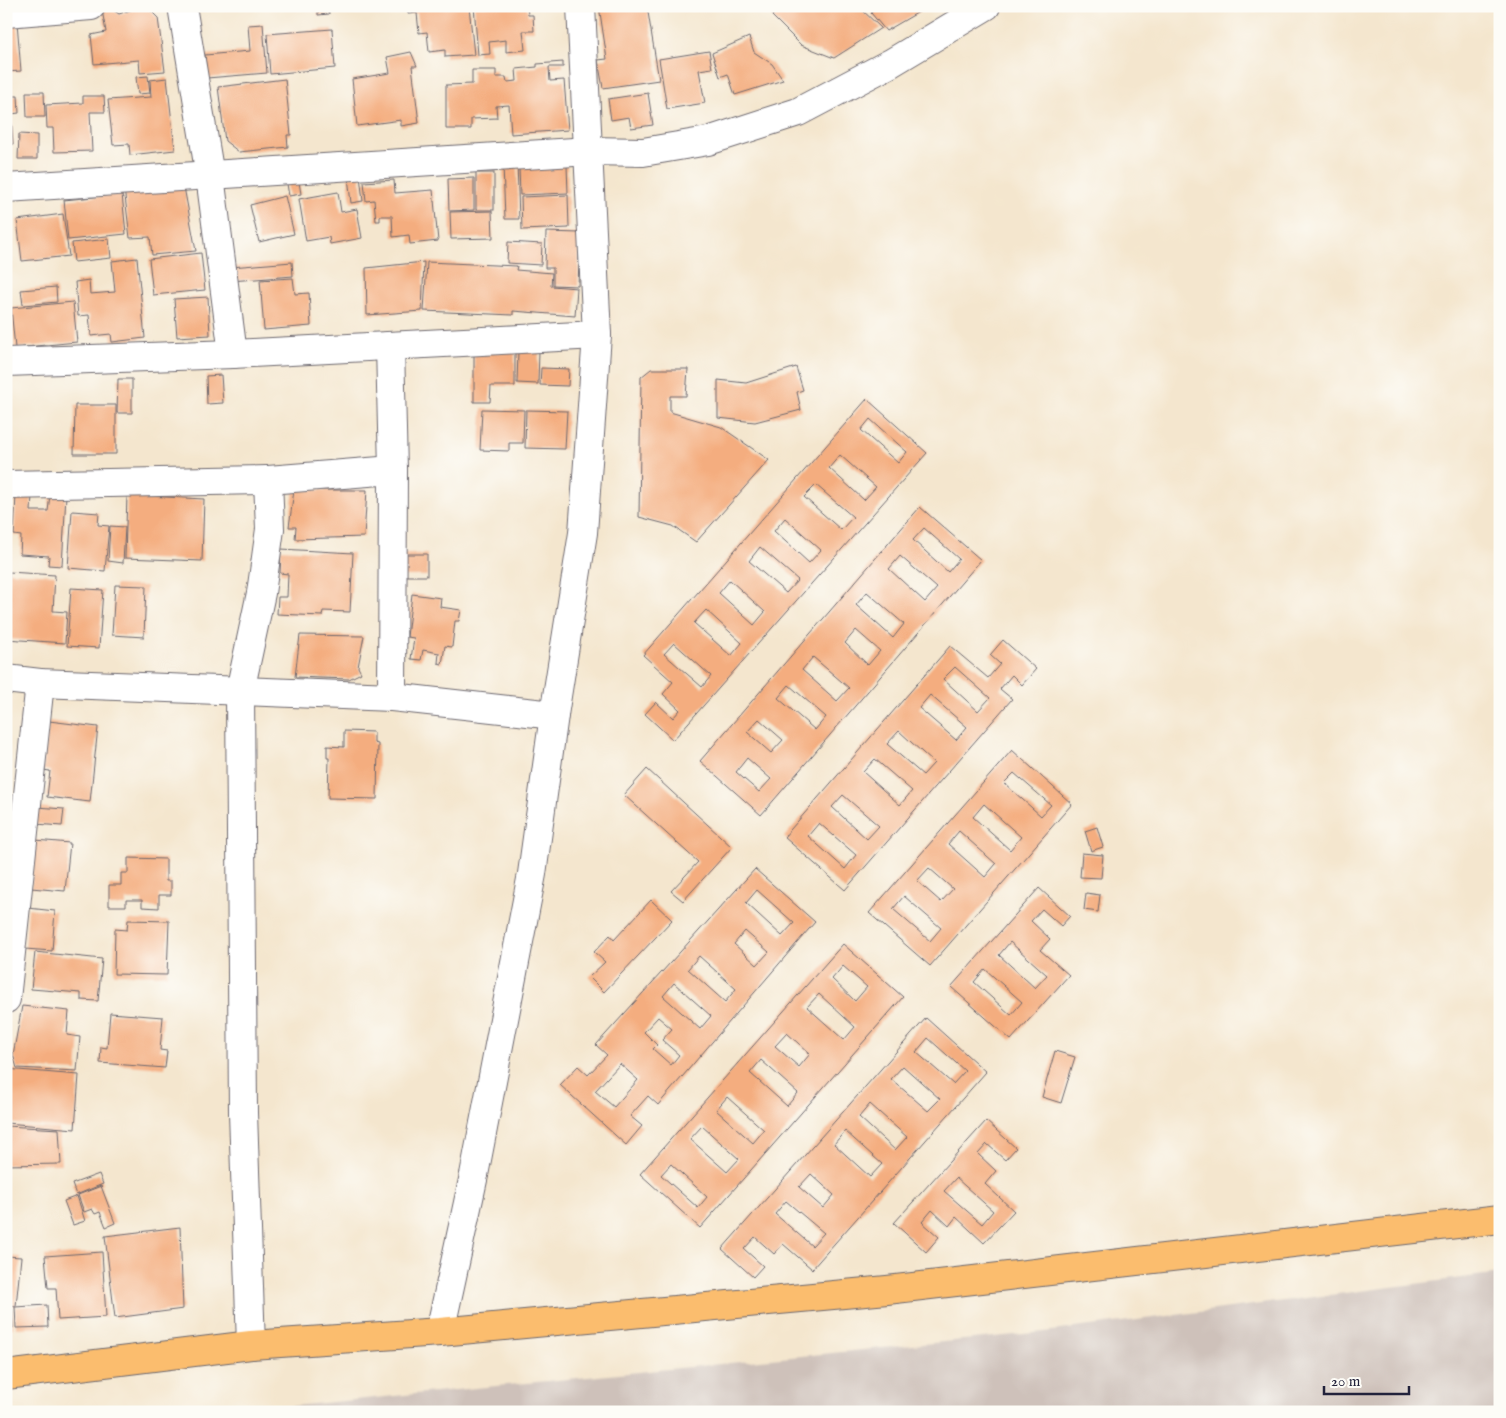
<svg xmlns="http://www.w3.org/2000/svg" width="1506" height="1418" font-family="'IM FELL English',serif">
<rect width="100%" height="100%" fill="#fdfcf7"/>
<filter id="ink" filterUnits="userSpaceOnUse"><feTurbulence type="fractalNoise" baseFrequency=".02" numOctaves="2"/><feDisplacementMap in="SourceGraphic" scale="10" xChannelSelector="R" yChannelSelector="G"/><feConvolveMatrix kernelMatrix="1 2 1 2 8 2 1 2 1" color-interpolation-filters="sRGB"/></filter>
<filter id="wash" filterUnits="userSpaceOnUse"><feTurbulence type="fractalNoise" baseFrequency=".0096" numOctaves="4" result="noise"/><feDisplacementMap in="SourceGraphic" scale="20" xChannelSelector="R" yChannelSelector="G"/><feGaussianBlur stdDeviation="1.12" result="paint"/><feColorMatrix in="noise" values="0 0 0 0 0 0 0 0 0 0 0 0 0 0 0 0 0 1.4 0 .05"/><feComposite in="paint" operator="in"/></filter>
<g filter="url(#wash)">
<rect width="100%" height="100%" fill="#f4e6ce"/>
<path fill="#cec1ba" d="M1500,1273V1412H233L1044,1332Z"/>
<g id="blocks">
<g fill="#f4ad7f" fill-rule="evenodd">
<path d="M318,6H328L329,14L318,15Z"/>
<path d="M408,6H469L474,55L445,57V50L429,52L427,32L419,33L417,13L408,14Z"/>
<path d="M474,6H527L528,15H533L534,31H523L525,50L506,52V40L489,42L490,54L478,55Z"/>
<path d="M599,6H647L659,80L603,88L598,60L607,59Z"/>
<path d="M780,6H858L881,28L834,58L801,45L772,16Z"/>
<path d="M878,6H929L886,31L871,13Z"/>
<path d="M139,7H147L158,18L165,71L140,73L139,60L94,64L91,35L106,32L102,10H113L119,14Z"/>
<path d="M17,22L21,71L6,72V23Z"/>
<path d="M263,24L267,73L207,78L205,55L250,51L248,25Z"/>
<path d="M332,29L335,68L270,74L267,34Z"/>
<path d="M749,37L754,52L772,64L783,80L735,95L728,74L720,77L712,53Z"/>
<path d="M709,51L712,68L699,70L705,103L667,109L659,59Z"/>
<path d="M411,52L417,66H412L419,123L401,126V120L357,126L352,79L390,73L387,57Z"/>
<path d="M563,62V67H549L550,81L564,80L568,130L511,134L509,105L496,106L497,118L471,119V129H446V85L472,84V70H496V77H506L507,82L517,81L516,69L537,67V64Z"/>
<path d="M148,76L150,93L138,94L136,77Z"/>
<path d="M167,78L175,150L130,155L129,144L113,145L108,100L151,97L150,80Z"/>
<path d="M285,79L291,135H287L288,147L239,152L225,141L218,87Z"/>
<path d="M26,92H44L45,117H27Z"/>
<path d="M648,93L653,125L631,128L629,117L611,120L608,99Z"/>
<path d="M6,96H18L19,113L11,114L13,144L6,145Z"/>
<path d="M83,96H104L105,112H90L92,151L54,152L53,128H47L46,105L83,103Z"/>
<path d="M19,134L37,135V159H18Z"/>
<path d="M517,163L519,219H505L503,164Z"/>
<path d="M567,166L568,193L520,195L519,167Z"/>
<rect x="476" y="173" width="18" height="37"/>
<path d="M298,176L301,194L289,196L286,178Z"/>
<path d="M360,176L363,201L351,203L348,177Z"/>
<path d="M474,178V210L449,211L448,179Z"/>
<path d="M394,180L395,193L433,190L438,241L410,244L409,235L393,237L392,216H380V221H376L374,200L366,201L364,182Z"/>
<path d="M184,187L196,251L152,255L150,237L130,238L124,188Z"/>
<path d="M338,192L341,212L357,209L362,238L330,244L329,237L306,241L299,199Z"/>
<path d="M122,194L126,234L68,240L64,200Z"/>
<path d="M568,195L569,228L522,230L521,197Z"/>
<path d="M285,196L294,234L259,242L250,205Z"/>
<path d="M492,211L493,238L451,239L450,212Z"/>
<path d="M63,214L69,256L22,261L17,220Z"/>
<path d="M546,232L580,233L578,286L553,285V268H545Z"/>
<path d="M109,239L111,258L74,262L72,243Z"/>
<path d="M508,242L542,244L541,265L507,263Z"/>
<path d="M201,253L205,290L153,295L149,259Z"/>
<path d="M137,258L145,338L112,342L111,334L91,336L89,315L78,316L75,282L89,280L90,294L115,292L112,261Z"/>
<path d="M292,262L293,276L231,281V267Z"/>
<path d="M424,262L422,311L367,315L366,268Z"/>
<path d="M427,262L517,266L516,270L552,273L551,286L577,288L575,316L513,311V315L424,311Z"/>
<path d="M293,278L295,294L309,293L311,326L264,330L260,280Z"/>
<path d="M56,287L57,302L23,305L21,290Z"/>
<path d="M208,297L210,335L177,337L174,299Z"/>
<path d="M73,302L77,342L15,348L11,308Z"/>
<path d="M518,351H539L538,384L517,383Z"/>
<path d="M474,352H515V386H491L490,402H474Z"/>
<path d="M796,367L803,390L797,392L801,410L755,422L718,418V380L746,383Z"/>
<path d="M541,368L569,369L568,386L540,385Z"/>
<path d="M651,369H688L686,396H670V412L721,427L769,460L696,542L673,526L639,517L641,377Z"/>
<path d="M221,375L223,403L207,404L206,376Z"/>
<path d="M118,379H132V413H117Z"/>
<path d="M867,399L927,453L673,740L645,714L656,702L673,718L680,710L663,694L673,682L643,655ZM870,419L907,452L898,463L861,430ZM840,455L876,487L864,500L829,468ZM816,485L853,517L841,530L804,497ZM785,518L821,550L809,563L774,531ZM760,547L798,580L786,593L749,561ZM730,580L765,612L754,625L719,593ZM706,610L742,643L731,656L694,623ZM674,643L711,676L702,687L664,654Z"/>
<path d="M75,405H116V454H74Z"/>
<path d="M482,409L524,410L523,443H509V451L480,450Z"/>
<path d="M526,410L567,411L565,449L525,448Z"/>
<path d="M294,490H367L364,537L295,539L296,527H289Z"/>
<path d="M16,494L32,495L31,511H48L50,495H66L62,566L48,565L49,556L20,554L21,536L14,535Z"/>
<path d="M127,495L204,499L202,561L125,558Z"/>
<path d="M920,507L981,560L761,815L700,761ZM924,528L959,559L948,572L913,540ZM900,556L937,588L925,602L889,569ZM867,592L904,624L893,638L856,605ZM856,630L880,651L868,665L845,643ZM813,657L849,688L837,701L802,670ZM789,685L826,717L815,730L778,698ZM759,719L783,740L771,753L747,732ZM747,758L771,779L759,792L736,772Z"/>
<path d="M72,511L99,513L98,525L109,526L105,571L68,568Z"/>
<path d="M110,526L125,527L123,563L108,561Z"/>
<path d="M281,549L353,553L350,612L323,611L322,616L277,614L278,597H287L288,574L280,573Z"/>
<rect x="400" y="554" width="27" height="22"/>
<path d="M9,572L55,575L53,611L67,612L65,643L6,639Z"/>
<path d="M115,585L146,586L144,637L112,635Z"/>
<path d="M71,588L103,590L99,648L67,646Z"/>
<path d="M412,594L441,598L440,607L461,610L459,621H455L452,647L445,646L442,664L438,663L439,653L423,650L421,660L411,659L414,638L407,637Z"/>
<path d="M300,635L364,636L358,667L361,673L349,679L295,677Z"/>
<path d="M1003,640L1036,669L1022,685L1012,675L1000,689L1012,699L845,890L784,837L950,646L988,678L1000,664L990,655ZM955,667L990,698L978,711L943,679ZM930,695L967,727L956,740L919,708ZM899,731L934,763L923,775L887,744ZM875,759L912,791L900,805L863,772ZM843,795L879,826L867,839L832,807ZM819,823L856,855L845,869L808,836Z"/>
<path d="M49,721L98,727L90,802L47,797L50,771L43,770Z"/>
<path d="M344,731L374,732V743L378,744L377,799L328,798L329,758H327V746L344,747Z"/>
<path d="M1012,750L1072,804L930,966L869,913ZM1014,773L1051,805L1041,816L1004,783ZM984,804L1021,837L1010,850L973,817ZM959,831L996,864L985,877L948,844ZM929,868L953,889L941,902L917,881ZM904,896L941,928L930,941L893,909Z"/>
<path d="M647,769L732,847L683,901L671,891L698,862L624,795Z"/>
<path d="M6,798L13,799L11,837H6Z"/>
<path d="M37,807L64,809L62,826L36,824Z"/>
<path d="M1097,827L1103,847L1091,851L1085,831Z"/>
<path d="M35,840L70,843L65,891L31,888Z"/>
<path d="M1082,853L1103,855L1101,878L1080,877Z"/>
<path d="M128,858L166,859V881H171V895H159V908L142,907V900H126V906H109V885H121V873H128Z"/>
<path d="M755,869L815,922L658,1105L648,1096L630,1116L642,1126L626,1145L560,1085L578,1066L588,1075L607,1055L596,1045ZM757,890L794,923L782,936L746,903ZM745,931L769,952L757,965L734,944ZM699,956L736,989L725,1002L688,969ZM674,983L711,1016L700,1029L663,996ZM658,1017L672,1029L662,1040L679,1055L671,1065L653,1049L657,1045L644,1032ZM620,1064L638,1080L614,1107L595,1091Z"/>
<path d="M1039,888L1070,916L1061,926L1042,909L1031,921L1050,939L1040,950L1069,975L1011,1040L951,987ZM1010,942L1047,975L1035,988L999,955ZM985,969L1022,1002L1011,1015L974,982Z"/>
<path d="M1086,893L1100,895L1098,912L1084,910Z"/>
<path d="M651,900L672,920L604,992L589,977L605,962L594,952L610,935L614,940Z"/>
<path d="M28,908L55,911L52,951L25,949Z"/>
<path d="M128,920L169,921L167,975L114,974L115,929L127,930Z"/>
<path d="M843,944L903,997L700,1228L640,1174ZM843,966L867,987L855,1001L832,979ZM819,994L855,1027L844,1040L807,1007ZM787,1033L810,1054L799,1067L775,1046ZM761,1060L798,1093L787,1106L750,1073ZM727,1097L764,1130L753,1143L716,1110ZM702,1126L739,1159L727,1172L690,1139ZM671,1164L707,1197L698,1208L661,1175Z"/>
<path d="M35,952L102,959L98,1001L81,1000V993L31,989Z"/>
<path d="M22,1006L69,1011L67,1035L80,1037L77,1071L17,1068L13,1055Z"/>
<path d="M110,1013L163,1017L160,1050L167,1051L165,1068L100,1063L101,1047L107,1048Z"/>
<path d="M926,1018L986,1072L812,1269L783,1244L774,1254L755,1237L744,1249L763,1266L753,1277L722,1249ZM928,1038L965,1071L953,1084L916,1052ZM903,1066L940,1099L928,1111L891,1079ZM870,1104L907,1137L895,1150L859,1117ZM845,1131L882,1164L870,1177L834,1144ZM811,1174L834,1195L823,1208L799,1187ZM786,1201L824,1233L812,1246L775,1214Z"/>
<path d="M1055,1051L1075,1057L1061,1103L1042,1097Z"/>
<path d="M6,1069L79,1075L75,1129L6,1123Z"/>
<path d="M986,1121L1016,1148L1005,1160L987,1144L978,1154L996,1171L985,1184L1014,1211L984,1243L956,1217L949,1226L932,1210L922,1222L939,1237L926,1252L894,1223ZM956,1178L993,1211L982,1224L944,1191Z"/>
<path d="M6,1126L59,1129L61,1164L6,1165Z"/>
<path d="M99,1174L103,1184L76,1195L72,1184Z"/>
<path d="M101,1186L115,1223L106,1227L100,1212L95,1214L92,1209L84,1212L78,1195Z"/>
<path d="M77,1196L85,1221L73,1225L64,1201Z"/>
<path d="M180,1227L183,1309L115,1318L105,1236Z"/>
<path d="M102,1252L106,1317L58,1320L56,1288H48L45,1256Z"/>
<path d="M6,1256L21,1257L16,1306L6,1307Z"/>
<path d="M47,1305L48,1327L16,1328L15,1307Z"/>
<path d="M6,1309H12L13,1328L6,1329Z"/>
</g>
</g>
</g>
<g filter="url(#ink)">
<use href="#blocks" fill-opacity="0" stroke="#6c676e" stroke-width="1"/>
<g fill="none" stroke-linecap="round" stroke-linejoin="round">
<defs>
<g id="minor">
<path d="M182,6L210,176L233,354"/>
<path d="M6,13L91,6"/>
<path d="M6,188L590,151L643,152L708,141L798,112L891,63L986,6"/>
<path d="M390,346L393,470L392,697"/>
<path d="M6,362L233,354L597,335"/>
<path d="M6,485L268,480"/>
<path d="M6,679L40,683L392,697L554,715"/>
<path d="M6,999L40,683"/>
<path d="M440,1332L474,1175L532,874L554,715L583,533L597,335L581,6"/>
<path d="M251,1345L243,1113L240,691L261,593L270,529L268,480L393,470"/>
</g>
<path id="major" d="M6,1375L251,1345L440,1332L887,1290L1500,1219"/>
</defs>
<use href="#minor" stroke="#6c676e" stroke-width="30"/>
<use href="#major" stroke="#6c676e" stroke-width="30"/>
<use href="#minor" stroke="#fff" stroke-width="28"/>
<use href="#major" stroke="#fbbd6e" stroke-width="28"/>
</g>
</g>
<rect width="1506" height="1418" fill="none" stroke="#fdfcf7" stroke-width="25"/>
<path d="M1324 1386v8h85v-8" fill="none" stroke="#22223b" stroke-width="2.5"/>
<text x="1331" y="1386" font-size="15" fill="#22223b" stroke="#fdfcf7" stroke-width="4" paint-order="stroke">20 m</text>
</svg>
